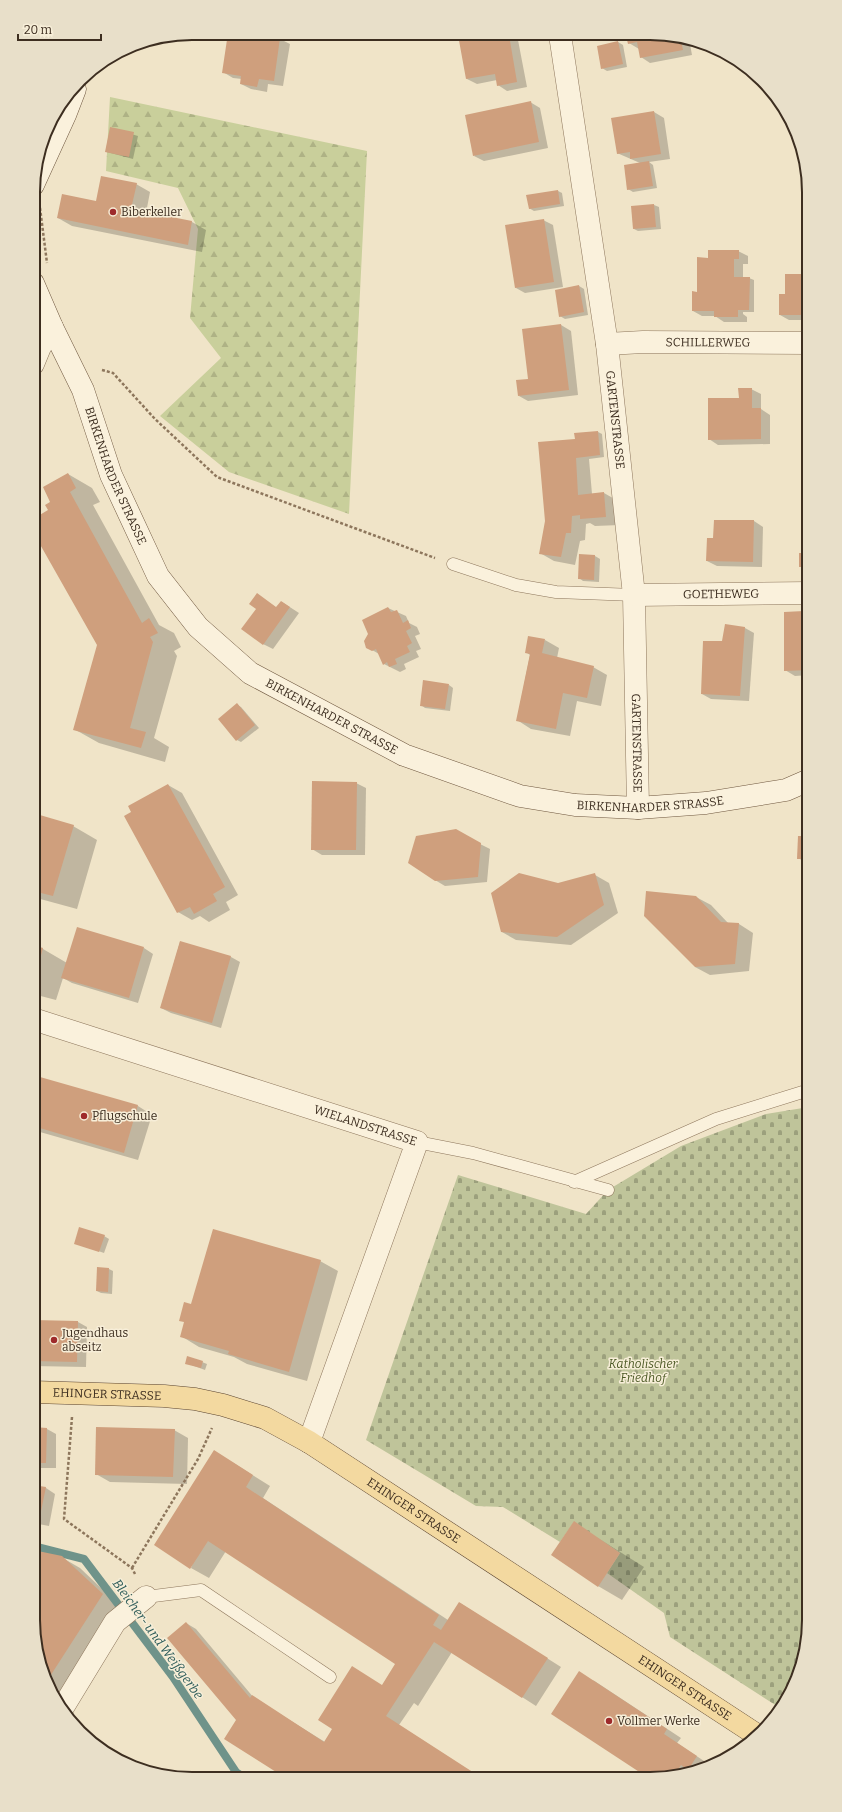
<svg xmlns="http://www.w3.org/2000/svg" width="842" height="1812" font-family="Bitter,serif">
<defs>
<pattern id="forest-firs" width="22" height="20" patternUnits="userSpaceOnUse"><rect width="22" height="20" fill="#c9cf9b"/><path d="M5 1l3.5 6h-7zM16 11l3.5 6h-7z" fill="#aeb285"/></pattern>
<pattern id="cemetery-stones" width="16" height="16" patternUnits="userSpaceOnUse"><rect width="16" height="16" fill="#bfc49a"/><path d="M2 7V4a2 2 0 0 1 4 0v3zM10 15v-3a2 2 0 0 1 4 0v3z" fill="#9ca07d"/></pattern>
</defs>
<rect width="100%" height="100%" fill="#f0e4c8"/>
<path fill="url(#forest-firs)" d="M110,97L367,151L349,514L229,472L160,416L221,358L190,318L198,229L178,188L106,171Z"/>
<path fill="url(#cemetery-stones)" d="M809,1107V1630L797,1680L780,1708L670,1637L664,1613L607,1573L620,1553L574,1522L560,1542L503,1507L476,1506L366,1440L458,1175L586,1214L608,1190L681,1146L766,1114Z"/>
<g fill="#0003">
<path d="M245,33L280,39L290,44L283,86L268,84L267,92L251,89L241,84L242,79L233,78L223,72Z"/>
<path d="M459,35H513H511L518,40L527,87L507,91L498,85L497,80L477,84L467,79Z"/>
<path d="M627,36H680L689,39L692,55L650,63L641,57L639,49L629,43Z"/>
<path d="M618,42L623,45L627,67L607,71L602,68Z"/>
<path d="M530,102L540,108L548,148L484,161L474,156Z"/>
<path d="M654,112L664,118L670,159L649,162L653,165L657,188L633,192L628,189L640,163L617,153Z"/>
<path d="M111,128L138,136L133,159L107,152Z"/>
<path d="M136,184L150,192L146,213L192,222L206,230L202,252L72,226L58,218Z"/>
<path d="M558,191L562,193L564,206L534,211L529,208Z"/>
<path d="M654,205L659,207L661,229L638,231L634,229L632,207Z"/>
<path d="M543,220L553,225L563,287L525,293L516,288Z"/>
<path d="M738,251L748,256V264H743V278H749L754,280V312H743V314L747,317V322H724L715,316H702L693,311L709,259Z"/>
<path d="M809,275V320H789L780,315L786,295Z"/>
<path d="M579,286L584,289L588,315L565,319L560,316Z"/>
<path d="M561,325L571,331L578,395L528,401L519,396Z"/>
<path d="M751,389L761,394V409L770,415V444L718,445L709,439L740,399Z"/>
<path d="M598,432L602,434L604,457L589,459L592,494L604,493L618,501L620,525L595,526L590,523L586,524L585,540L580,541L575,565L554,561L540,553L576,440Z"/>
<path d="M68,474L92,488L100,502L93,505L159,625L174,633L181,647L174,651L177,656L154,738L169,747L165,762L99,743L74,729L98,645L49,510L52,502Z"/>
<path d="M754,521L763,527L762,567L717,566L707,561L714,539Z"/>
<path d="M809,529V572L800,566L807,554Z"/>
<path d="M580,555L595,556L600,559L599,582L583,581L579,578Z"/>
<path d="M257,595L277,608L282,602L299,613L273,649L263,644L258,609Z"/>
<path d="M388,608L406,616L409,623L417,627L420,634L415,636L421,649L416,651L419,657L404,664L406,669L400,672L384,664L379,654L367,647Z"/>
<path d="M803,612L809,616V675L795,676L785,670Z"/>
<path d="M745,628L754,633L749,701L711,699L702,694L723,642Z"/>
<path d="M545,640L559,648L557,658L593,667L607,675L601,706L577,701L570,736L531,729L517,720L530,655L526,652Z"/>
<path d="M449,685L453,688L450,711L425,708L421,705Z"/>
<path d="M237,705L241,707L259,728L241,742L237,740Z"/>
<path d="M356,783L366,788L365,855H322L312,849Z"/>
<path d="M168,785L182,793L238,895L226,902L230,910L209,922L200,916L192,920L178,912Z"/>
<path d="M33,814L73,826L97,840L77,909L33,897Z"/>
<path d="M809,837V864L798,858Z"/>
<path d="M480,844L490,849L487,882L445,886L435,880Z"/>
<path d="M595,875L609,883L618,913L571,945L516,940L502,932L558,884Z"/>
<path d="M696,897L711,905L728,923L739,924L753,933L749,971L710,975L695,967Z"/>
<path d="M180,942L231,957L240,962L221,1028L171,1013L161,1008Z"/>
<path d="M33,946L43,949L67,963L144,948L153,954L138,1003L72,983L63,978L56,1000L33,994Z"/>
<path d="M33,1076L138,1106L152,1115L138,1160L33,1130Z"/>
<path d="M104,1236L109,1239L104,1253L75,1243Z"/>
<path d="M320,1261L338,1271L307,1381L247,1364L234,1357L199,1347L181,1336L192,1305Z"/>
<path d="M109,1269L113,1271L112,1294L101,1293L97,1291Z"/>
<path d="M33,1321L78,1322L87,1327L86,1367L33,1366Z"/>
<path d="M202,1362L207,1364L205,1370L186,1363Z"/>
<path d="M33,1428L47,1429L56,1434V1468H33Z"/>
<path d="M174,1430L188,1438L187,1484L110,1482L96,1474Z"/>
<path d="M232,1462L270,1486L263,1498L448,1620L460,1603L561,1667L536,1706L452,1652L418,1706L414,1703L399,1725L286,1777L237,1720L186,1623L196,1629L254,1698L325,1742L382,1686L397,1664L226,1551L209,1578L191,1568Z"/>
<path d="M33,1486L46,1488L55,1494L49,1526L33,1523Z"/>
<path d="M574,1523L644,1567L622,1600L598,1586Z"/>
<path d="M61,1557L80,1568L120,1606L59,1701L54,1698L38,1661L33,1620Z"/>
<path d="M593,1680L681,1738L677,1743L710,1765L691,1774L652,1779Z"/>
</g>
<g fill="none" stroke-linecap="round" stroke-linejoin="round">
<path stroke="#6f938a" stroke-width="8" d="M33,1546L84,1559L173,1677L236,1772L242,1776"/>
</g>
<g fill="#cf9f7d">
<path d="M228,33H252L280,38L274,81L259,79L257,87L240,84L241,76L222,73Z"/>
<path d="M458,35H509L517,82L497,86L495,74L466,79Z"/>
<path d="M626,36H680L683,50L640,58L637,42L628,44Z"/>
<path d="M618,41L623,64L601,69L597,46Z"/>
<path d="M531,101L539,142L473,156L465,115Z"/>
<path d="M654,111L661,154L630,159V152L617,154L611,118Z"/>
<path d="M110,127L134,132L129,157L105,152Z"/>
<path d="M649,161L653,186L627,190L624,165Z"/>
<path d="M101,176L137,183L131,209L192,221L188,245L57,218L62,194L96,201Z"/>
<path d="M558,190L560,204L529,209L526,195Z"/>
<rect x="804" y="190" width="5" height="28"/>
<path d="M654,204L656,227L633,229L631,206Z"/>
<path d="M544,219L554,282L515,288L505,225Z"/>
<path d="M708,250H739V259H734V277H750L749,310H738V317H714V311H692V291L697,292V257L708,258Z"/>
<path d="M785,274H809V315H779V294H785Z"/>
<path d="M579,285L584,312L559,317L555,290Z"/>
<path d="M561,324L569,390L518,396L516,380L528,379L522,329Z"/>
<path d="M738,388H752V408H761V439L708,440V398H739Z"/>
<path d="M598,431L600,455L576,458L578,495L604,492L606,517L580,519V515L572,516L571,533H566L561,557L539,554L545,521L538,442L575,439L574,433Z"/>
<path d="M68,473L76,488L70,492L142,623L149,618L158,633L150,637L153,642L130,728L146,732L141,748L73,730L97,645L33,532V519L48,510L45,505L50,502L43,487Z"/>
<path d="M714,520H754L753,562L706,561L707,538H713Z"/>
<path d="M805,528H809V567H799V553H806Z"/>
<path d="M579,554L595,555L594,580L578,579Z"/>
<path d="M257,593L276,607L281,601L290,607L263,645L241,629L256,609L249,604Z"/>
<path d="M388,607L391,612L397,610L403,623L408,620L411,628L406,631L412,643L407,646L410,652L395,659L397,664L389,667L387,662L383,665L376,649L372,651L366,648L364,641L368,634L362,620Z"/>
<path d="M804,611V621H809V670L784,671V612Z"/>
<path d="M725,624L745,627L740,696L701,694L703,641H722Z"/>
<path d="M528,636L545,639L542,653L594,666L587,698L563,693L556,729L516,721L530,654L525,653Z"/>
<path d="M423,680L449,684L445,709L420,706Z"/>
<path d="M237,703L255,725L236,741L218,719Z"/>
<path d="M312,781L357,782L356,850H311Z"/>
<path d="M168,784L225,887L213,894L217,901L194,914L190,907L177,913L124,816L131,812L128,806Z"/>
<path d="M33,813L74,825L53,896L33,891Z"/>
<path d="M456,829L481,843L478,877L435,881L408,863L416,836Z"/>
<path d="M798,836H809V859H797Z"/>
<path d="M519,873L558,883L595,873L604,905L557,937L501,932L491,893Z"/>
<path d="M646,891L696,896L721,922L739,923L735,964L695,967L644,916Z"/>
<path d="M77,927L144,947L129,998L61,978Z"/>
<path d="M180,941L231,956L212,1023L160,1008Z"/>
<path d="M33,945L43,948L34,982H33Z"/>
<path d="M33,1075L138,1105L124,1153L33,1126Z"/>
<path d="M79,1227L105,1235L99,1252L74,1244Z"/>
<path d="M213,1229L321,1260L289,1372L228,1354L229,1351L180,1337L184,1322L179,1321L184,1302L191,1304Z"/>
<path d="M97,1267L109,1268L108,1292L96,1291Z"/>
<path d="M33,1320L78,1321L77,1362L33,1361Z"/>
<path d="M187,1356L203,1361L201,1368L185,1364Z"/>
<path d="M33,1427L47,1428L46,1463H33Z"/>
<path d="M96,1427L175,1429L173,1477L95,1475Z"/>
<path d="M214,1450L253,1475L246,1487L439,1615L433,1625L441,1630L459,1602L548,1658L522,1698L434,1642L386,1716L482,1778L284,1777L224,1739L236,1720L167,1638L186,1622L250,1698L252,1695L324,1742L332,1729L318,1720L352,1666L382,1685L395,1664L208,1541L190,1569L154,1545Z"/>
<path d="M33,1485L46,1487L39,1521L33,1520Z"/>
<path d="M574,1521L620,1553L598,1587L551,1555Z"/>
<path d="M33,1550L62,1556L103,1594L47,1681L38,1661L33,1620Z"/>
<path d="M579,1671L667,1729L664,1734L697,1756L688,1770L681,1765L674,1776L650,1779L551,1714Z"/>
</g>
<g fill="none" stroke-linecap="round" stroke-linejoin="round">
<defs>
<g id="lane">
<path d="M453,564L516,585L556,592L634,595"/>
<path d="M417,1142L473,1153L608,1190"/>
<path d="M574,1182L716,1119L809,1090"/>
<path d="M146,1597L201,1590L330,1677"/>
</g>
<g id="street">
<path id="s1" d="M560,35L607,344L634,595L638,808"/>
<path id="s2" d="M607,344L643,342L809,343"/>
<path d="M33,364L40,347L52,327"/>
<path id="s3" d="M634,595L809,593"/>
<path id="s4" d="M33,1019L417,1142L309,1442"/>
<path d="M62,1709L115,1622L146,1597"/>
</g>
<g id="secondary">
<path d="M33,185L65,115L75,89"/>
<path id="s5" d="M33,283L52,327L83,390L111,475L158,576L198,627L250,673L404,755L520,796L575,805L638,808L706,803L786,790L809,780"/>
</g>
<g id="primary">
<path id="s6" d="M33,1392L164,1396L195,1399L223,1405L265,1418L309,1442L757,1735"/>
</g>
</defs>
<use href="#lane" stroke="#8d765c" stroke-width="13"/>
<use href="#street" stroke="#8d765c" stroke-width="23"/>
<use href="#secondary" stroke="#6f573f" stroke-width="23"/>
<use href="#primary" stroke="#5b4430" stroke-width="23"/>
<g stroke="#8d765c" stroke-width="2.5" stroke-dasharray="3 2" stroke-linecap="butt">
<path d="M40,208L47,263"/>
<path d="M102,370L113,373L155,419L217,477L435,558"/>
<path d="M72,1417L64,1519L132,1568L135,1574"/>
<path d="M132,1568L198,1459L212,1428"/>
</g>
<use href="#lane" stroke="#faf1dc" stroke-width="12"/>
<use href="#street" stroke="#faf1dc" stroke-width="22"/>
<use href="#secondary" stroke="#faf1dc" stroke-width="22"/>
<use href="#primary" stroke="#f3d9a0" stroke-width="22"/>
</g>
<g fill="#9e2a2b" stroke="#f7eed8" stroke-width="1.5">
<circle cx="113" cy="212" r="4"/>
<circle cx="84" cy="1116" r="4"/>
<circle cx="54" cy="1340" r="4"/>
<circle cx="609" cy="1721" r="4"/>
</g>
<g text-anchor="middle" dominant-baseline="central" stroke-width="3" stroke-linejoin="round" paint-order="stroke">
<g font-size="12" fill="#3d2e20" stroke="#f7eed8" text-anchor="start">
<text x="121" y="212">Biberkeller</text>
<text x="92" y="1116">Pflugschule</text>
<text x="62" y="1333">Jugendhaus<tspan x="62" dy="14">abseitz</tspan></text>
<text x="617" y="1721">Vollmer Werke</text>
</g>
<g font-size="12" fill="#3d2e20" stroke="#f7eed8">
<text stroke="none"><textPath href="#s2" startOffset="101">SCHILLERWEG</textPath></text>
<text stroke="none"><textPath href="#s1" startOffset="389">GARTENSTRASSE</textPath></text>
<text stroke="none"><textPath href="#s5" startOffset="210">BIRKENHARDER STRASSE</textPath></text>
<text stroke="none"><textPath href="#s3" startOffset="87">GOETHEWEG</textPath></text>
<text stroke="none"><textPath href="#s5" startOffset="546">BIRKENHARDER STRASSE</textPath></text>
<text stroke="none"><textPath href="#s1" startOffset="713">GARTENSTRASSE</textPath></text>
<text stroke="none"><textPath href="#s5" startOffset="882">BIRKENHARDER STRASSE</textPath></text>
<text stroke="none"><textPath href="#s4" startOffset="349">WIELANDSTRASSE</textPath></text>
<text stroke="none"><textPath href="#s6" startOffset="74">EHINGER STRASSE</textPath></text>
<text stroke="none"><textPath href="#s6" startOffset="410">EHINGER STRASSE</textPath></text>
<text stroke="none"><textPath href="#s6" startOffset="734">EHINGER STRASSE</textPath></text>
</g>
<g font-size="12" font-style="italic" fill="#4d5a26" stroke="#f7eed8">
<text x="643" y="1364">Katholischer<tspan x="643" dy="14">Friedhof</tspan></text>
</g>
<g font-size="13" font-style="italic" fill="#2f5d5a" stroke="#f7eed8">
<text transform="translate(158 1639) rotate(54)">Bleicher- und Weißgerbe</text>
</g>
</g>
<path d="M0 0H842V1812H0ZM192 40H650A152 152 0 0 1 802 192V1620A152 152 0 0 1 650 1772H192A152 152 0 0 1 40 1620V192A152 152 0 0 1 192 40Z" fill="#e8dfc9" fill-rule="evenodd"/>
<path fill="none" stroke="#3d2e20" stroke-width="2" d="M192 40H650A152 152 0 0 1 802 192V1620A152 152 0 0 1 650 1772H192A152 152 0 0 1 40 1620V192A152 152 0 0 1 192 40Z"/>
<path d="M18 34v6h83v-6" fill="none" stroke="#3d2e20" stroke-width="2"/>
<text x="24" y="34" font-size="12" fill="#3d2e20" stroke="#f7eed8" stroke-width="3" paint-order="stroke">20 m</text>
</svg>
